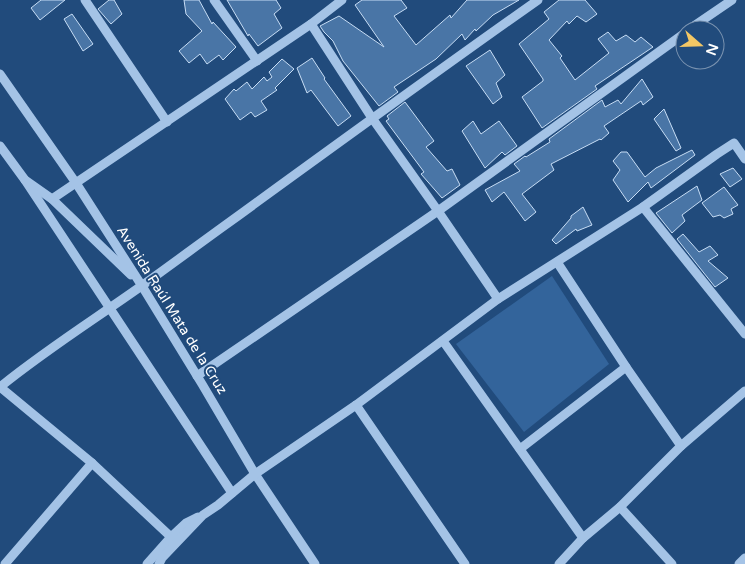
<svg xmlns="http://www.w3.org/2000/svg" width="745" height="564" font-family="'Varela Round',sans-serif">
<rect width="100%" height="100%" fill="#214b7c"/>
<path fill="#33649b" d="M552,276L609,364L524,432L456,344Z"/>
<g fill="#4975a6" stroke="#c7ddf5">
<path d="M41,0H65L40,20L31,8Z"/>
<path d="M109,0H114L122,14L111,24L98,9Z"/>
<path d="M184,0H199L212,24L213,22L236,47L223,60L219,55L207,64L200,54L189,63L179,51L202,31L186,14Z"/>
<path d="M227,0H276L281,8L274,14L282,28L258,46L249,34L248,36Z"/>
<path d="M362,0H401L407,8L394,16L416,45L450,15L451,18L467,0H519L493,15L476,31L475,29L465,40L462,34L436,59L394,87L398,92L379,106L343,61L333,41L324,32L320,26L339,16L384,47L355,5Z"/>
<path d="M559,0H585L597,14L586,22L577,16L569,24L567,21L549,40L562,56L560,58L575,80L609,53L598,39L608,32L616,41L626,35L635,42L641,37L653,47L595,86L597,89L542,128L522,97L543,81V79L519,44L549,19L544,12Z"/>
<path d="M72,14L93,44L83,51L64,19Z"/>
<path d="M490,50L505,75L496,83L502,97L493,104L466,66Z"/>
<path d="M312,58L325,78L324,79L351,116L338,126L311,90L307,93L297,68Z"/>
<path d="M282,59L294,69L275,88L277,90L261,101L267,110L255,117L251,112L240,120L225,99L234,89L236,91L247,82L252,89L264,77L267,81L272,77L269,72Z"/>
<path d="M642,79L653,97L643,105L641,101L604,126L609,133L601,140L600,139L551,164L554,170L522,194L536,212L525,221L504,192L492,202L485,190L520,171L514,164L525,156L526,157L550,142L549,139L602,100L605,107L618,100L621,104Z"/>
<path d="M405,102L434,141L426,147L447,171L452,169L460,185L442,198L421,174L424,172L386,121L389,119L387,116Z"/>
<path d="M664,109L681,148L676,151L654,119Z"/>
<path d="M473,121L481,134L499,121L517,146L505,155L502,152L485,168L462,131Z"/>
<path d="M692,150L695,155L651,188L648,182L628,202L613,180L620,170L613,161L621,152H627L645,177L656,168Z"/>
<path d="M733,168L742,179L730,187L720,174Z"/>
<path d="M697,186L702,200L682,215L685,221L672,233L656,213Z"/>
<path d="M724,187L738,205L731,209L733,214L724,218L720,215L713,217L702,203Z"/>
<path d="M583,207L592,225L577,231L576,229L556,244L552,240L571,218V216Z"/>
<path d="M683,234L699,252L710,246L718,255L708,261L728,278L715,287L677,239Z"/>
</g>
<g fill="none" stroke-linecap="round" stroke-linejoin="round">
<g stroke="#a4c3e6" stroke-width="9">
<path d="M85,0L167,122"/>
<path d="M214,0L257,61"/>
<path d="M311,24L372,118L438,211L498,299"/>
<path d="M688,30L732,0"/>
<path d="M0,74L76,183L142,286L202,384L255,474L315,564"/>
<path d="M0,146L25,180L52,199L131,275"/>
<path d="M25,180L232,493"/>
<path d="M52,199L311,24L342,0"/>
<path d="M643,207L745,334"/>
<path d="M557,262L626,367L681,446"/>
<path d="M443,341L583,538"/>
<path d="M197,376L438,211L685,33"/>
<path d="M356,405L465,564"/>
<path d="M520,449L626,367"/>
<path d="M620,507L672,564"/>
<path d="M171,537L92,463L0,387C49,347 103,314 154,277C282,184 409,91 538,0"/>
<path d="M5,564L92,463"/>
<path d="M147,564L171,537L186,523L198,517"/>
<path d="M159,564L162,558L203,515L218,505L255,474L356,405L498,299L643,207L717,154L734,143L745,159"/>
<path d="M559,564L583,538L620,507L681,446L745,391"/>
<path d="M739,564L745,558"/>
</g>
</g>
<g text-anchor="middle" dominant-baseline="central" stroke-width="4" stroke-linejoin="round" paint-order="stroke">
<g font-size="14" fill="#fff" stroke="#214b7c">
<text transform="translate(172 310) rotate(58)">Avenida Raúl Mata de la Cruz</text>
</g>
</g>
<g transform="translate(700 45) rotate(110)"><circle r="24" fill="#214b7c" stroke="#7a93b0"/>
<path d="M0-4L9 19L0 12L-9 19Z" fill="#f3c765"/>
<text y="-8" font-size="14" font-weight="bold" text-anchor="middle" fill="#ffffff">N</text>
</g>
</svg>
